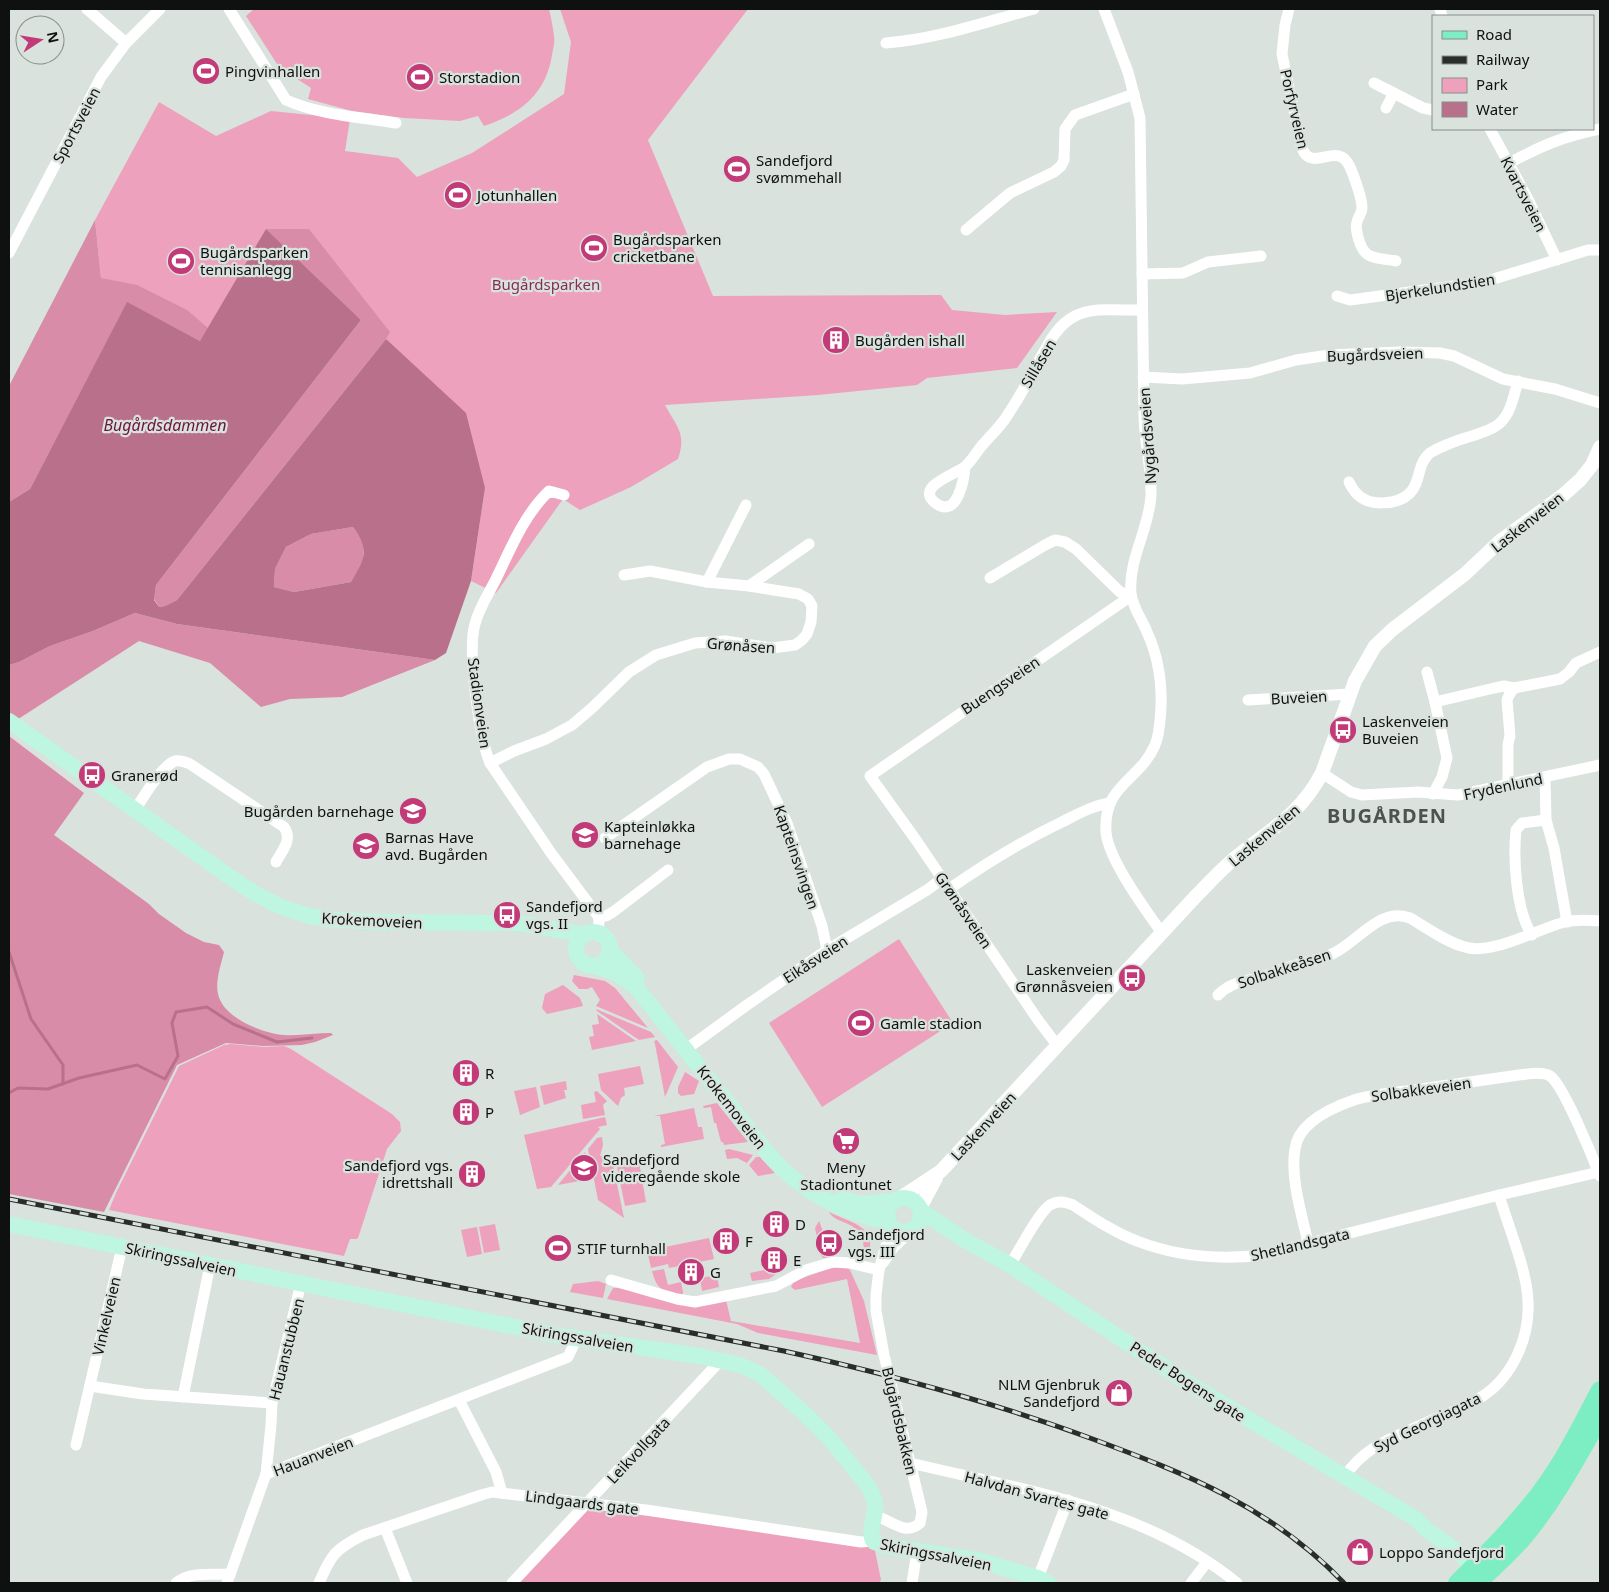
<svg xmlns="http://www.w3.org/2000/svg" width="1609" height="1592" font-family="'Noto Sans',sans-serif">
<rect width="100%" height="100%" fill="#d9e2dd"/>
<g fill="#eda1bc">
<path d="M254,9H549C551,18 553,27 554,36C555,42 553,49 552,55C546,94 520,114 484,126L478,116L460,121L404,118L352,111L308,99L311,88L279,67L246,16Z"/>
<path d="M560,9H748L648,140L713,296L941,295L952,310L1005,315L1057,312L1017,368L927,378L917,385L818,395L665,405C676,426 687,433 678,459L631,487L580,510L563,499L496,593L471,581L485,488L386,339L361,320L267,230L209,329L101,278L95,220L159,102L216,136L271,111L350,119L345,151L398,158L417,177L472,153L564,94L571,42Z"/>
<path d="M899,939L953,1023L822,1107L769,1023Z"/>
<path d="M574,975L605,981L615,988L648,1028L596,1006L600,1000L592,987L587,989H579L572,981Z"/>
<path d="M563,985L580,998L583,1006L547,1014L542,1008L545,994Z"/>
<path d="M596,1009L651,1032L655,1037L639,1040L597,1011Z"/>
<path d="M597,1014L636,1041L592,1050L589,1037L594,1036L592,1025L599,1024Z"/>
<path d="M657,1040L678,1067L665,1097L655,1044L654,1041Z"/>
<path d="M231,1044L264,1047L284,1046L291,1049L392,1114L400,1122L401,1131L387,1149L358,1238L356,1239H350L344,1256L109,1210L116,1193L179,1066L224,1045Z"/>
<path d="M640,1066L644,1084L624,1088L625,1095L621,1098L618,1106L601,1090L598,1074Z"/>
<path d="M685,1072L699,1081L694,1094L681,1096L678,1093V1087Z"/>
<path d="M566,1081L567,1090H564L566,1098L544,1105L540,1086Z"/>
<path d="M536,1087L540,1107L520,1115L514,1091Z"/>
<path d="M597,1091L607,1101L603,1105L605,1115L583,1119L581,1105L596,1102L594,1092Z"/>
<path d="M717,1103L748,1142L724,1145L723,1142H721L716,1123H714L711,1107L704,1108L703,1106Z"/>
<path d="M694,1108L698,1127H702L704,1139L661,1147V1145L665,1144L660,1116H654Z"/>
<path d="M605,1117L607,1125L598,1127L600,1129L551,1187L537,1189L524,1135Z"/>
<path d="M602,1137L603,1145L600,1156L611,1155L624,1218L598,1200L588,1149L597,1138Z"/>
<path d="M729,1149L753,1155L747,1163L737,1158L727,1159L725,1150Z"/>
<path d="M585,1152L590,1179L558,1185Z"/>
<path d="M756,1157H760L775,1173L758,1176L749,1165Z"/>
<path d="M619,1161L622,1166L639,1162L646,1202L625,1206L616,1162Z"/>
<path d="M829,1212C853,1224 878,1225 868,1260L865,1258C863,1236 862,1229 841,1221C836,1219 832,1217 829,1212Z"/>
<path d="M819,1221L833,1257L823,1258L816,1249L818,1242L815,1228Z"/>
<path d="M495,1224L500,1250L484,1253L479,1227Z"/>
<path d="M477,1227L482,1254L467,1257L461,1230Z"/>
<path d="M709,1238L714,1259L669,1268L668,1264L651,1268L646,1246L648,1245L652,1248H660Z"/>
<path d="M783,1266V1269L769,1279L752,1281L750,1273Z"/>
<path d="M834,1267H846L850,1270L864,1301L877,1355L758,1333L737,1324L607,1299L613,1288H618L647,1294L726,1300L731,1321L860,1343L847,1279L795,1290L791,1287L794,1281Z"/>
<path d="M664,1269L668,1285L681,1282L683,1292L682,1297C664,1291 657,1291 652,1271Z"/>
<path d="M717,1275L719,1287L702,1291L700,1278Z"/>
<path d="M598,1281L606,1284L603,1298L570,1292L573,1284Z"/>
<path d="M588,1503L873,1541L881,1580L879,1583H512Z"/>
</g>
<g fill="#d98ca7">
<path d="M95,220L101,278L137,285L187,310L209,329L200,341L127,303L30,489L9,502V386Z"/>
<path d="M266,229H309L390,332L386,339L177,600L165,606L159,607L154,599L156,585L361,320Z"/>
<path d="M353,527L364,543L363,563L351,582L294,592L274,587L275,569L286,547L311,534Z"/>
<path d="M135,613L177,624L435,660L342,697L290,699L261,707L210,663L139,641L9,725V665L19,662L50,646L93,631Z"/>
<path d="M9,736L84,793L54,835L149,904L159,914L186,933L204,942L219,945L224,952C221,965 215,981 218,994C223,1018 262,1033 284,1035C300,1036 316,1033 331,1033L333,1035L315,1042L302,1045L263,1046L226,1043L177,1065L104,1212L9,1194Z"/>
</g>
<path fill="#b9708a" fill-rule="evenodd" d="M266,229L361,320L156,585L154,600L159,607L165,606L177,600L386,339L466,413L485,488L471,581L446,653L435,660L177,624L135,613L93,631L50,646L19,662L9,665V502L30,489L127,302L200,341ZM353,527C370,550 365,559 351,582L294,592L274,587L275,569L286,547L311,534Z"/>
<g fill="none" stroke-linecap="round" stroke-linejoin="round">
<g stroke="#b9708a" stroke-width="3">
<path d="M9,952L31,1019L63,1065V1084"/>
<path d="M9,1093L18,1088L48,1089L79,1078L137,1065L165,1079L178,1056L172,1023L176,1012L207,1007L233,1024L277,1042L312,1038"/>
</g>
<g stroke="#fff" stroke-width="11">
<path d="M87,9L126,43"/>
<path d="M229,9L286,100C320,115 360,117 396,123"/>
<path d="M1104,9L1128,72L1140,118C1142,217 1143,316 1144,415C1144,442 1152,469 1151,496C1149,529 1128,560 1131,593C1132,607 1142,619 1147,632C1158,656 1162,681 1161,707C1160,720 1160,734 1155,745C1139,782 1103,784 1106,832C1108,859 1145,909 1162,933"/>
<path d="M1289,9L1285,25L1282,54L1301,145C1302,148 1304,153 1306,155C1319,167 1339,142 1350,167C1354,176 1362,198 1362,208C1362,214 1358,216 1357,222C1355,227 1357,232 1358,237C1364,261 1375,257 1396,261"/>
<path d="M1440,9L1442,16"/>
<path d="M886,43C937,39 985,22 1034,9"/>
<path d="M1374,83L1423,108L1433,110"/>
<path d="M1386,108L1394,93"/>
<path d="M1490,129L1528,199L1557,260"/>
<path d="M1509,163C1541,146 1564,136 1600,129"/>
<path d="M966,230L1010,193L1054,172L1061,166L1064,160L1065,129L1075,115L1134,94"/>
<path d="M9,253L101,77L126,43L160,9"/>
<path d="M1142,274L1183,273L1208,262L1261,256"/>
<path d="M1337,296L1350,300L1484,282L1588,250H1600"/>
<path d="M1143,377L1182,379L1250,373L1296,360L1329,355L1400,352L1440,353L1454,356L1503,379L1555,389L1600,403"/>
<path d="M965,467C964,480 957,518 937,504C913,488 953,475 963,468C970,464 975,454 980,448C988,438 998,429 1005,419C1015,404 1024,389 1032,373C1044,354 1053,327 1075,316C1094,306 1121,311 1142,310"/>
<path d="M1349,482C1351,486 1354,491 1357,494C1369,507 1398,505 1410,493C1421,482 1417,463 1430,453C1436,449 1444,446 1451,443C1465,437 1489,433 1500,423C1511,413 1514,395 1518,381"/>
<path d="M564,495L549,491C524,515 511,548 496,579C489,593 479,608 475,624C467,651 479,736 490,763L551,853L598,916L599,921L598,933"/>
<path d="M990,578L1045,545L1055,540L1065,542L1076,549L1120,592L1131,596"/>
<path d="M707,582L746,505"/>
<path d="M749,586L809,544"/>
<path d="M1427,672L1435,702L1447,758L1442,777L1433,794"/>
<path d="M1248,700L1350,694"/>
<path d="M1435,702L1490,689L1504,686L1514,688L1560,679L1569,672L1576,663L1600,652"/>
<path d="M490,763L514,751L546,739L572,725L592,708L629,672L656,655L695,643L725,641L772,648L795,645L802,640L807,634L811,622L812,606L808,599L799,594L749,586L707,582L650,571L624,575"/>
<path d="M1322,773L1351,792L1362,795L1418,792L1458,795L1600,765"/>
<path d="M1545,777L1546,820L1554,848L1567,922"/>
<path d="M1508,784V744L1510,736L1507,700L1509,695L1514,688"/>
<path d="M135,810C143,798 161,766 175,761C181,760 185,762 190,764L284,827C293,839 282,851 276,862"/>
<path d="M605,838L707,767L729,759H740L758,767L764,774L787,823L822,926L827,950"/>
<path d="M949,889C985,864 1022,841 1062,822C1078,814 1092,806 1109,803"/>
<path d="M598,916H606L613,912L668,870"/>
<path d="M1532,935C1516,911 1513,859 1516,830L1522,823L1546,820"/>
<path d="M1218,995C1231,982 1243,982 1260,977C1270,975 1279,970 1289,967C1303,963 1317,960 1330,955C1357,944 1379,906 1410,918C1427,928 1446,942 1465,947C1490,956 1540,928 1565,922C1577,919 1589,920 1600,921"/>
<path d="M692,1045L747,1005L827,950L927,890L942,879"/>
<path d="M1057,1045L1038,1020L916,840L870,776L1131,596"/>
<path d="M1308,1243C1302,1215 1290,1178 1295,1149C1298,1123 1331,1108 1354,1100C1373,1094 1394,1093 1414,1090C1449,1085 1484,1080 1519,1075C1528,1074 1542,1071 1550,1076C1563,1084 1593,1158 1600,1176"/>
<path d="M883,1263L894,1247L912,1230"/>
<path d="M1010,1265C1019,1251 1038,1213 1050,1205C1058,1200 1065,1202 1073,1205C1093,1218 1115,1233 1137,1241C1178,1257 1220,1260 1263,1255L1499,1195L1599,1172"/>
<path d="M611,1280L677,1299L695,1302L776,1286L806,1270L833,1262L850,1263L879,1270"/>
<path d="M90,1386L143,1394L272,1403"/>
<path d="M183,1397L210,1265"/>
<path d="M459,1400L496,1472L502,1493"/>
<path d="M76,1445L122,1247"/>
<path d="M910,1463C1023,1490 1144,1507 1237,1583"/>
<path d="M266,1474L568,1357L577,1338"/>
<path d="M1344,1477C1366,1446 1388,1440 1421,1425C1441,1416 1464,1408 1483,1396C1513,1376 1530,1337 1528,1301C1527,1270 1508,1226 1499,1195"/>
<path d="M875,1516C890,1519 905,1537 920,1523L922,1512L884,1355L876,1311V1295L879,1270L891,1227"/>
<path d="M385,1528L407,1583"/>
<path d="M1038,1578L1068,1500"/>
<path d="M176,1583C190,1571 212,1575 230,1574"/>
<path d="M227,1583L266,1474L271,1425L272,1403L301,1283"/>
<path d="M319,1583C331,1555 335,1549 363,1535L481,1495L492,1492L646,1510L861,1542L873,1541"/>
<path d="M512,1583L721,1360"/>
<path d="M912,1583L917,1551"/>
<path d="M1191,1583L1207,1562"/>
</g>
<g stroke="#fff" stroke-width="14">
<path d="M900,1198L941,1171L1196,896C1210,882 1224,866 1240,854C1274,827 1301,813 1322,773L1355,681L1375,646L1393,629L1465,574L1499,542L1562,496L1580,480L1592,465L1600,447"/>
<path d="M920,1208L936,1178"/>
</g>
<g stroke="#bef6e1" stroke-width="16">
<path d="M9,721L230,877L254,893L279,906L309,916L328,919L378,922L519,923L585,935"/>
<circle cx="593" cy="949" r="17"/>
<path d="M610,950L637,978"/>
<path d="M594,966L616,973L636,987L769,1155C800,1191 843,1213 889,1222"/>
<circle cx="904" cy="1215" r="17"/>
<path d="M842,1199L861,1204L894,1201"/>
<path d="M920,1210L963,1239L1010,1265L1188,1383L1416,1519L1426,1529L1458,1552L1473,1567L1484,1571"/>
<path d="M9,1224L560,1336L700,1356L740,1365L760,1374L804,1413L830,1439L868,1486C871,1492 875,1498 875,1506C876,1517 867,1532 874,1542L886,1546L981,1561L1038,1578L1048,1583"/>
</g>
<g stroke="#7deec4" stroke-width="18">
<path d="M1457,1583C1487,1553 1517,1524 1542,1490C1565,1459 1582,1424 1600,1390"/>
<path d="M1478,1583C1493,1568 1510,1553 1524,1537C1554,1501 1577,1458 1600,1418"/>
</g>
<defs>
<path id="rail" d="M9,1199L784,1351C888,1374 990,1401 1090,1438C1187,1474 1271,1507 1344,1583"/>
</defs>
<use href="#rail" stroke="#292d2b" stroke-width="5"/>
<use href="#rail" stroke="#d9e2dd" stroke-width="3" stroke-dasharray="9" stroke-linecap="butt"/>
</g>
<defs>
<symbol id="stadium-disc" viewBox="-11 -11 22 22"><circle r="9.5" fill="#c23a77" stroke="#d9e2dd"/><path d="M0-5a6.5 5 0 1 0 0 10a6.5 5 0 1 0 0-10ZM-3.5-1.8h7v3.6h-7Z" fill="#fff"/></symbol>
<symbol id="building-disc" viewBox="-11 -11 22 22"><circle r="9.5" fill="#c23a77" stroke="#d9e2dd"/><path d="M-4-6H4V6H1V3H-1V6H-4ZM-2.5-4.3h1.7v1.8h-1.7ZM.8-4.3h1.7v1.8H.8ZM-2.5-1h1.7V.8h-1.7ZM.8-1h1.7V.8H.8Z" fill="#fff"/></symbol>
<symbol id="bus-disc" viewBox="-11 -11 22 22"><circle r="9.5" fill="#c23a77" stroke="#d9e2dd"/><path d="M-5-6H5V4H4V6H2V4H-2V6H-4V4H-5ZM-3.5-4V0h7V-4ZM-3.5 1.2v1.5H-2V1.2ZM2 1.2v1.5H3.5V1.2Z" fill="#fff"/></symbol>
<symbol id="school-disc" viewBox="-11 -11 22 22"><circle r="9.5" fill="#c23a77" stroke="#d9e2dd"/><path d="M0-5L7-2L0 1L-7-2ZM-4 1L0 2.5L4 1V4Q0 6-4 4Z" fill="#fff"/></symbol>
<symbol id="supermarket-disc" viewBox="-11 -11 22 22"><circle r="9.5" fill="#c23a77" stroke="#d9e2dd"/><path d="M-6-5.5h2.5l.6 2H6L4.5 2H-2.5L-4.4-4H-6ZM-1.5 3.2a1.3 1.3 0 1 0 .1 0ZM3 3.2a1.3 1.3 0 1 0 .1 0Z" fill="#fff"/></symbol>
<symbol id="shop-disc" viewBox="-11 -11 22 22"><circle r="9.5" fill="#c23a77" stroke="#d9e2dd"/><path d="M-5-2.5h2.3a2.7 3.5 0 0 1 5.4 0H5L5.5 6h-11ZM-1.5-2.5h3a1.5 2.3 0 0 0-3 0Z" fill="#fff"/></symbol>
</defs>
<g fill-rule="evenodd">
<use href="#stadium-disc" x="190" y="55" width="32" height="32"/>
<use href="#stadium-disc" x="404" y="61" width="32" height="32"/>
<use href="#stadium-disc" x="721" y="153" width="32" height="32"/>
<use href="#stadium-disc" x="442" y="179" width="32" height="32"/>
<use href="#stadium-disc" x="578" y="232" width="32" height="32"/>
<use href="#stadium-disc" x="165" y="245" width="32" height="32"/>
<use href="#building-disc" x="820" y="324" width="32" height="32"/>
<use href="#bus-disc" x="1327" y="714" width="32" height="32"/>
<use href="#bus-disc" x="76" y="759" width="32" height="32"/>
<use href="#school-disc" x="397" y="795" width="32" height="32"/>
<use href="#school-disc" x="569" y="819" width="32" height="32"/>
<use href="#school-disc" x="350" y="830" width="32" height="32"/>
<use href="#bus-disc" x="491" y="899" width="32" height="32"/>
<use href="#bus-disc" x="1116" y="962" width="32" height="32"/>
<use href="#stadium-disc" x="845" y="1007" width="32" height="32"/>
<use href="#building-disc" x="450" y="1057" width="32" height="32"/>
<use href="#building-disc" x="450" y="1096" width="32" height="32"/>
<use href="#supermarket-disc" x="830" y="1125" width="32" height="32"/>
<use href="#school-disc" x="568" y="1152" width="32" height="32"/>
<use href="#building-disc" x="456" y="1158" width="32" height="32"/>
<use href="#building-disc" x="760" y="1208" width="32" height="32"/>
<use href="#building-disc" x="710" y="1225" width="32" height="32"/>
<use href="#bus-disc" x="813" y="1227" width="32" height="32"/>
<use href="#stadium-disc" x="542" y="1232" width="32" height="32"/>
<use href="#building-disc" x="758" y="1244" width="32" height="32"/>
<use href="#building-disc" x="675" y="1256" width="32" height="32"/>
<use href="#shop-disc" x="1103" y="1377" width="32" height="32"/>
<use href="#shop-disc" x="1344" y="1536" width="32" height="32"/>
</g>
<g text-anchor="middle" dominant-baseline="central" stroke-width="4.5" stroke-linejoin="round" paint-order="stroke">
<g font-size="15" fill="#0e1110" stroke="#d9e2dd" text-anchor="start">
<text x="225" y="71">Pingvinhallen</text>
<text x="439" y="77">Storstadion</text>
<text x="756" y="160">Sandefjord<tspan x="756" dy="17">svømmehall</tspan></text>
<text x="477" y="195">Jotunhallen</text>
<text x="613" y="239">Bugårdsparken<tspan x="613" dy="17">cricketbane</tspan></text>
<text x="200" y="252">Bugårdsparken<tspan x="200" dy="17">tennisanlegg</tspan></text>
<text x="855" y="340">Bugården ishall</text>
<text x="1362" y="721">Laskenveien<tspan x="1362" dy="17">Buveien</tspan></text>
<text x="111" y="775">Granerød</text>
<text x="394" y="811" text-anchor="end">Bugården barnehage</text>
<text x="604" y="826">Kapteinløkka<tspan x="604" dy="17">barnehage</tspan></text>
<text x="385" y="837">Barnas Have<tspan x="385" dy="17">avd. Bugården</tspan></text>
<text x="526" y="906">Sandefjord<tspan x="526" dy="17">vgs. II</tspan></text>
<text x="1113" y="969" text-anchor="end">Laskenveien<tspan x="1113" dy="17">Grønnåsveien</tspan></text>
<text x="880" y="1023">Gamle stadion</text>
<text x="485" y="1073">R</text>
<text x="485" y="1112">P</text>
<text x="603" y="1159">Sandefjord<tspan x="603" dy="17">videregående skole</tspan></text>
<text x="453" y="1165" text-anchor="end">Sandefjord vgs.<tspan x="453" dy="17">idrettshall</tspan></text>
<text x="846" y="1167" text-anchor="middle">Meny<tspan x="846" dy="17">Stadiontunet</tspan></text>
<text x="795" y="1224">D</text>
<text x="848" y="1234">Sandefjord<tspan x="848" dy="17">vgs. III</tspan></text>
<text x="745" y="1241">F</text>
<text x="577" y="1248">STIF turnhall</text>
<text x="793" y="1260">E</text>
<text x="710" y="1272">G</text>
<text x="1100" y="1384" text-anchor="end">NLM Gjenbruk<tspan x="1100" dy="17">Sandefjord</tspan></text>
<text x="1379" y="1552">Loppo Sandefjord</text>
</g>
<g font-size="15" fill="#0e1110" stroke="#d9e2dd">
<text transform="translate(1295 109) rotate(77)">Porfyrveien</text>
<text transform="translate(76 125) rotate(-62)">Sportsveien</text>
<text transform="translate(1524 194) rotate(63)">Kvartsveien</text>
<text transform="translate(1440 287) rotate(-9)">Bjerkelundstien</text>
<text transform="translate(1375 354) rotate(-2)">Bugårdsveien</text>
<text transform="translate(1038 363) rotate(-59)">Sillåsen</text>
<text transform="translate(1147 436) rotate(-94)">Nygårdsveien</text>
<text transform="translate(1527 522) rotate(-38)">Laskenveien</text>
<text transform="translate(741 645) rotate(4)">Grønåsen</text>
<text transform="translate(1000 685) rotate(-34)">Buengsveien</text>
<text transform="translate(1299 697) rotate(-3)">Buveien</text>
<text transform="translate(480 703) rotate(82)">Stadionveien</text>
<text transform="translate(1503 786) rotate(-12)">Frydenlund</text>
<text transform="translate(1264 835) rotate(-40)">Laskenveien</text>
<text transform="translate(797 857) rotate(71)">Kapteinsvingen</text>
<text transform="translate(964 910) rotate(56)">Grønåsveien</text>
<text transform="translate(372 920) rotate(3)">Krokemoveien</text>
<text transform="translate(815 959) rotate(-33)">Eikåsveien</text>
<text transform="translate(1284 968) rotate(-18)">Solbakkeåsen</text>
<text transform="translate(1421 1089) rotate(-8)">Solbakkeveien</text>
<text transform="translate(732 1107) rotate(52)">Krokemoveien</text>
<text transform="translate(983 1126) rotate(-47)">Laskenveien</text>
<text transform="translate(1300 1244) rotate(-13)">Shetlandsgata</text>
<text transform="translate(181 1259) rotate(12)">Skiringssalveien</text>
<text transform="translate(106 1316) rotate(-77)">Vinkelveien</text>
<text transform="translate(578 1337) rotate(10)">Skiringssalveien</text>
<text transform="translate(286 1349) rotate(-76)">Hauanstubben</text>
<text transform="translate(1188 1381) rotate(33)">Peder Bogens gate</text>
<text transform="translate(900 1421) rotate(77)">Bugårdsbakken</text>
<text transform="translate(1427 1422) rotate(-26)">Syd Georgiagata</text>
<text transform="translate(638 1450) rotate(-47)">Leikvollgata</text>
<text transform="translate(313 1456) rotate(-21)">Hauanveien</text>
<text transform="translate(1037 1495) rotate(15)">Halvdan Svartes gate</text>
<text transform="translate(582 1502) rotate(7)">Lindgaards gate</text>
<text transform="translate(936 1554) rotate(11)">Skiringssalveien</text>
</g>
<g font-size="15" fill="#862d54" stroke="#d9e2dd">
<text x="546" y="284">Bugårdsparken</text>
</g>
<g font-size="16" font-style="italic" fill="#6d133e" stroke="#d9e2dd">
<text x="165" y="425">Bugårdsdammen</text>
</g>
<g font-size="20" font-weight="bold" letter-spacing="1" fill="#4d5450" stroke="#d9e2dd">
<text x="1387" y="815">BUGÅRDEN</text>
</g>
</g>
<rect width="1609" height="1592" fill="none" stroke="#0e1110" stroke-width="20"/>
<rect x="1432" y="15" width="162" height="115" fill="#d9e2dd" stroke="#888e8b"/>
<rect x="1442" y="31" width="25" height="8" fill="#7deec4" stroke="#888e8b"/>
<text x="1476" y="40" font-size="15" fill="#0e1110">Road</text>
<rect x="1442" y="56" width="25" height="8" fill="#292d2b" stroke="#888e8b"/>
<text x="1476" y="65" font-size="15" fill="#0e1110">Railway</text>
<rect x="1442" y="78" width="25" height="15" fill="#eda1bc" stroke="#888e8b"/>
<text x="1476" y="90" font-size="15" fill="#0e1110">Park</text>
<rect x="1442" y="102" width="25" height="15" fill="#b9708a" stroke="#888e8b"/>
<text x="1476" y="115" font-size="15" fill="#0e1110">Water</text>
<g transform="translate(40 40) rotate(78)"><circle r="24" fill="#d9e2dd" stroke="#888e8b"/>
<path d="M0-4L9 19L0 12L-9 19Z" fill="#c23a77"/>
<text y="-8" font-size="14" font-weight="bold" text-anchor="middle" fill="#0e1110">N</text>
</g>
</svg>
